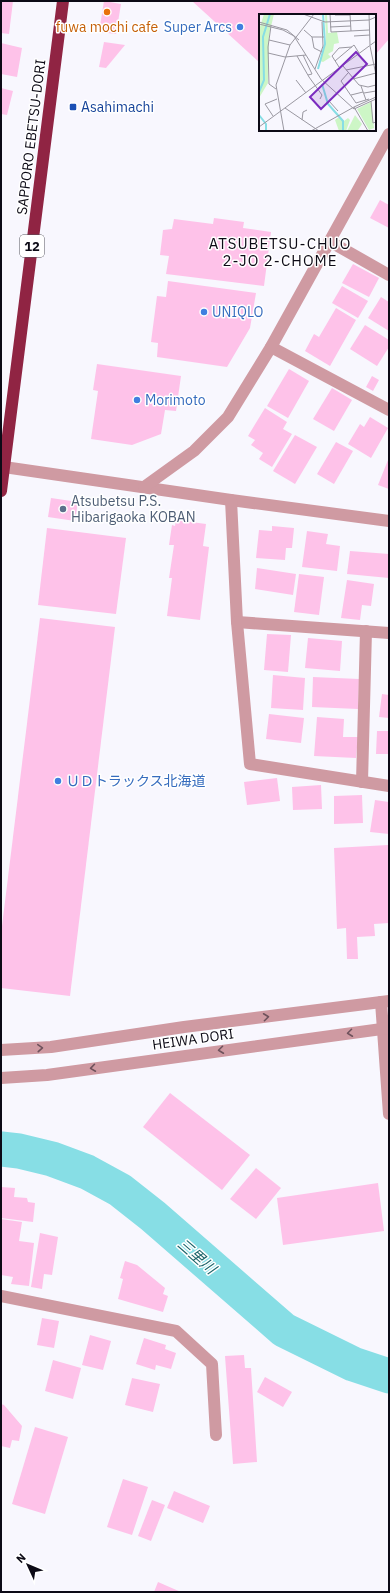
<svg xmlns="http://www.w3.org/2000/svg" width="390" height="1593" font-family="'IBM Plex Sans','Noto Sans JP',sans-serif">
<rect width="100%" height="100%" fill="#f8f7fe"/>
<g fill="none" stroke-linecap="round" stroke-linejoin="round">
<path stroke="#87dee5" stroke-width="35" d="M1,1149L19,1151L52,1159L87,1172L120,1190L153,1216L284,1330L353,1364L389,1376"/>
</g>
<g fill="#fec2e9">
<path d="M1,1H13L9,34L1,33Z"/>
<path d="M104,1L121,4L116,34L99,32Z"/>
<path d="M192,1H389V39L375,55V15H260V63Z"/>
<path d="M104,42L125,45L106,68L99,67Z"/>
<path d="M1,43L22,48L17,77L1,74Z"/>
<path d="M1,88L13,91L7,115L1,114Z"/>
<path d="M380,200L389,205V228L370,218Z"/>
<path d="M214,218L244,222L243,228L271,232L264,286L166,274L169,256L160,255L163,230L172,229L174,219L213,224Z"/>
<path d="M353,264L379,278L369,297L342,283Z"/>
<path d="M168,281L256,293L250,328L227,367L157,357L158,343L151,342L157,296L166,297Z"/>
<path d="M342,286L368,301L358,318L332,303Z"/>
<path d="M381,297L389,302V331L368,318Z"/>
<path d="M336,308L356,320L330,366L305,351L314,334L319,337Z"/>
<path d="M365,325L389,340V347L377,366L350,349Z"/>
<path d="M97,364L181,376L176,411L165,410L161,434L132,445L91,439L98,391L93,390Z"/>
<path d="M289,369L309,381L288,418L267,406Z"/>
<path d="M372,376L379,380L373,391L366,387Z"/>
<path d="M332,388L352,400L334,431L313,419Z"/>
<path d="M265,408L287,422L283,429L292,434L272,467L259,459L263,453L251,445L255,440L248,436Z"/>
<path d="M370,417L388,428L371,458L348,444L360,424L364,427Z"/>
<path d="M295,435L317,447L295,484L273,471Z"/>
<path d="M336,442L353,451L334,484L317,474Z"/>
<path d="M388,460L389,461V489L378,485Z"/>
<path d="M51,498L78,502L75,521L48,517Z"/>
<path d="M176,520L206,524L203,546L209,547L200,620L167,616L172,578H169L174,545H169L172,525L175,526Z"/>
<path d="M272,526L294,528L292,548H286L285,560L256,558L259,530L272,531Z"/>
<path d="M47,528L126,538L116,614L38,605Z"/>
<path d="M307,531L328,534L326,544L340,546L337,571L302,567Z"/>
<path d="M350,551L389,554V578L347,574Z"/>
<path d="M257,568L296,574L293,595L255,589Z"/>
<path d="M299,574L324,577L319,615L294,612Z"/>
<path d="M347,580L374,584L371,606L362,605L360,620L341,618Z"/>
<path d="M40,618L115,627L70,996L1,988V934Z"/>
<path d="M267,634L291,635L288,672L264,670Z"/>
<path d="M308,638L342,641L340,671L305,668Z"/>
<path d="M273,675L305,678L303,710L271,708Z"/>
<path d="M313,677L359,679L358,709L312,707Z"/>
<path d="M382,694L389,695V718L379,717Z"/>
<path d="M269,714L304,718L301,743L266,739Z"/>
<path d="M317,717L344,719L343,737H358L356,758L314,756Z"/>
<path d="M377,731H389V754H376Z"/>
<path d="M277,778L280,801L247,805L244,782Z"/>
<path d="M321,785L322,809L293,810L292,787Z"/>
<path d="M362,795L363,823L334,824V796Z"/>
<path d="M375,800L389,802V834L370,832Z"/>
<path d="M388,845L389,923L374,924L375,936L357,937L358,959H347L346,928L337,929L334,848Z"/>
<path d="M170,1093L250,1155L222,1190L143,1127Z"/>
<path d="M256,1168L281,1188L256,1219L230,1199Z"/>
<path d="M378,1183L384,1231L283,1245L277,1198Z"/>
<path d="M1,1187L15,1188L14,1197L27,1198L28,1202L35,1203L33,1222L1,1218Z"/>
<path d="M1,1219L22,1222L19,1241L34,1243L29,1286L11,1284L13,1277L1,1275Z"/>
<path d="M40,1233L58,1237L52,1275L44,1274L42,1289L31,1287Z"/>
<path d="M125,1261L137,1265L165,1288L163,1294L168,1296L163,1312L118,1299L123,1279L120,1278Z"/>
<path d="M42,1318L59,1321L54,1348L37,1345Z"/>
<path d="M90,1335L111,1341L103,1370L82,1365Z"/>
<path d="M144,1338L166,1345L165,1349L176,1353L171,1369L156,1365L155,1370L136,1364Z"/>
<path d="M244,1355L245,1368H251L257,1462L233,1464L225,1356Z"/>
<path d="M53,1360L81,1368L73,1399L45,1391Z"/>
<path d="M265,1377L292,1392L283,1407L257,1392Z"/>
<path d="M132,1378L160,1384L153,1412L125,1405Z"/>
<path d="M1,1404L4,1405L22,1426L19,1441L12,1440L10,1448L1,1446Z"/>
<path d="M35,1427L68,1437L45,1514L12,1504Z"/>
<path d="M123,1479L148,1487L132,1535L107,1527Z"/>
<path d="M174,1491L210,1506L203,1523L167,1508Z"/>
<path d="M152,1500L165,1505L151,1541L138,1536Z"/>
<path d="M158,1582L181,1592H154Z"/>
</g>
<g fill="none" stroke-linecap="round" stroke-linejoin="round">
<g stroke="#cf9aa2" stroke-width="12">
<path d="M329,241L389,275"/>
<path d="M271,347L389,410"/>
<path d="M4,467L231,500L389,521"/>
<path d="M144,487L194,451L228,417L271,347L389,134"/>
<path d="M231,500L237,622L250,764L389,786"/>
<path d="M237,622L389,633"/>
<path d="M362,782L366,631"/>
<path d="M381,1002L389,1114"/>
<path d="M1,1050L51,1047L184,1027L389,1001"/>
<path d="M1,1078L47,1075L389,1028"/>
<path d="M1,1296L176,1331L212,1364L216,1435"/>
</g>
<path stroke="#902443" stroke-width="12" d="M1,491L63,1"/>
</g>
<defs><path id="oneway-chevron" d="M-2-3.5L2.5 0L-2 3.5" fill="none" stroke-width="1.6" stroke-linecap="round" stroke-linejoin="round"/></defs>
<g stroke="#6e525c">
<use href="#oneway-chevron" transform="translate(266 1017) rotate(-7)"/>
<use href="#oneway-chevron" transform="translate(350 1033) rotate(173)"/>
<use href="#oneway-chevron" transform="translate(40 1048) rotate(-4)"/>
<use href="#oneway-chevron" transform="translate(221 1050) rotate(173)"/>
<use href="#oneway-chevron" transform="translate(93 1068) rotate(172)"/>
</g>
<circle fill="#e8710a" stroke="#fff" stroke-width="1.5" cx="107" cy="12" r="4"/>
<g fill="#3f7fe0" stroke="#fff" stroke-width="1.5">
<circle cx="240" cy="27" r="4"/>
<circle cx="204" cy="312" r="4"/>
<circle cx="137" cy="400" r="4"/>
<circle cx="58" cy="781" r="4"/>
</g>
<rect fill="#1a4fb4" stroke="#fff" stroke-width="1.5" x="69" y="103" width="8" height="8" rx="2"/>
<circle fill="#5c6f8a" stroke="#fff" stroke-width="1.5" cx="63" cy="509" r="4"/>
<g text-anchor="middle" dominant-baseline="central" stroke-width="3" stroke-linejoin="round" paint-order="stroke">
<rect fill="#fff" stroke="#55545c" stroke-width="1" x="20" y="235" width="24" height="22" rx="3"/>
<g font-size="13" font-weight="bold" fill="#0c0a16">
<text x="32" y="246">12</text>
</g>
<g font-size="14" fill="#c56008" stroke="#fff">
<text x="107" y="27">fuwa mochi cafe</text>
</g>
<g font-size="14" fill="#366cbe" stroke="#fff" text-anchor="start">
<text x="232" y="27" text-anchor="end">Super Arcs</text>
<text x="212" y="312">UNIQLO</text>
<text x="145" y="400">Morimoto</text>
<text x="66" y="781">ＵＤトラックス北海道</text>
</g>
<g font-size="14" fill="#164399" stroke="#fff" text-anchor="start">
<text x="81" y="107">Asahimachi</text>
</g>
<g font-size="14" fill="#0c0a16" stroke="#fff">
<text transform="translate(31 137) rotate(-83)">SAPPORO EBETSU-DORI</text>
<text transform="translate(193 1039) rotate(-8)">HEIWA DORI</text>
</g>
<g font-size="14" fill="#4e5e75" stroke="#fff" text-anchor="start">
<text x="71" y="501">Atsubetsu P.S.<tspan x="71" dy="16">Hibarigaoka KOBAN</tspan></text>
</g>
<g font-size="15" letter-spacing="1" fill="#0c0a16" stroke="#fff">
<text x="280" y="243">ATSUBETSU-CHUO<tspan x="280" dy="17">2-JO 2-CHOME</tspan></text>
</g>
<g font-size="15" font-style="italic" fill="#1b6368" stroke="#fff">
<text transform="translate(197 1256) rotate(41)">三里川</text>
</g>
</g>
<g transform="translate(259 14)">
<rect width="117" height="117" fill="#f8f7fe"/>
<path d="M5,0H15L10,21L9,69L0,84V16ZM66,0H68L69,19L78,18L80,29L75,30L74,37L69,40L72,43L64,48L61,47L67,25ZM112,88L115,114L110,116L98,95ZM96,101L103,110L99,116L88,117ZM80,103L85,107L89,104L91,106L87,117H80L76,106Z" fill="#cdf6c6"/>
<path fill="none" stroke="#87dee5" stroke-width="2" d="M59,55L66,30L64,0M63,70L69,90L84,107V117M0,78L5,66L4,23L11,0M0,101L7,110V117"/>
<path fill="none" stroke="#9a98a1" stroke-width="1" d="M44,0L66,8L110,6L117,3M71,0L72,18L110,16M91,0L92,17M110,0L111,31M76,1H91M0,8L28,16L40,26M0,10L24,16L35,22L62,65L95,95L117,85M12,12L9,33L10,70L17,75M71,13L92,12M45,16L53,23H65M95,22L111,21M53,23L55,34L63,38M10,26L31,31M111,32L117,61M9,39L26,43L47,41M44,41L53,60L49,61M38,42L50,63L63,81L61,85M76,47L95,31L100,39M84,52L100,71L109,73L117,71M80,53L73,42L80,34L93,33M56,55L64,32L63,8M87,56L117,50M89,59L82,67L97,89L110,85M94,65L117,59M37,66L47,79M102,72L107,86M105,79L117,77M92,81L104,78M70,87L79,97M112,87L114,109L117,108M68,90L78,79M95,93L117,83M26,94L60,117M14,102L6,90L18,85M43,106L44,98L48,96M0,113L117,27M25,117L17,71L31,31L55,0M52,117L95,93L109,117"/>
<path fill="#7b2cbf" fill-opacity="0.15" stroke="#7b2cbf" stroke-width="2" d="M97,38L108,50L62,95L51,83Z"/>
<rect width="117" height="117" fill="none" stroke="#0c0a16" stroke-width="2"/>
</g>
<rect width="390" height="1593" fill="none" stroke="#0c0a16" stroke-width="4"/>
<g transform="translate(28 1565) rotate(314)" stroke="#ffffff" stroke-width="3" paint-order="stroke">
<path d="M0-3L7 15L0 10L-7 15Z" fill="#0c0a16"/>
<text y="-6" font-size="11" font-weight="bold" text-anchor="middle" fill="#0c0a16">N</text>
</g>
</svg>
